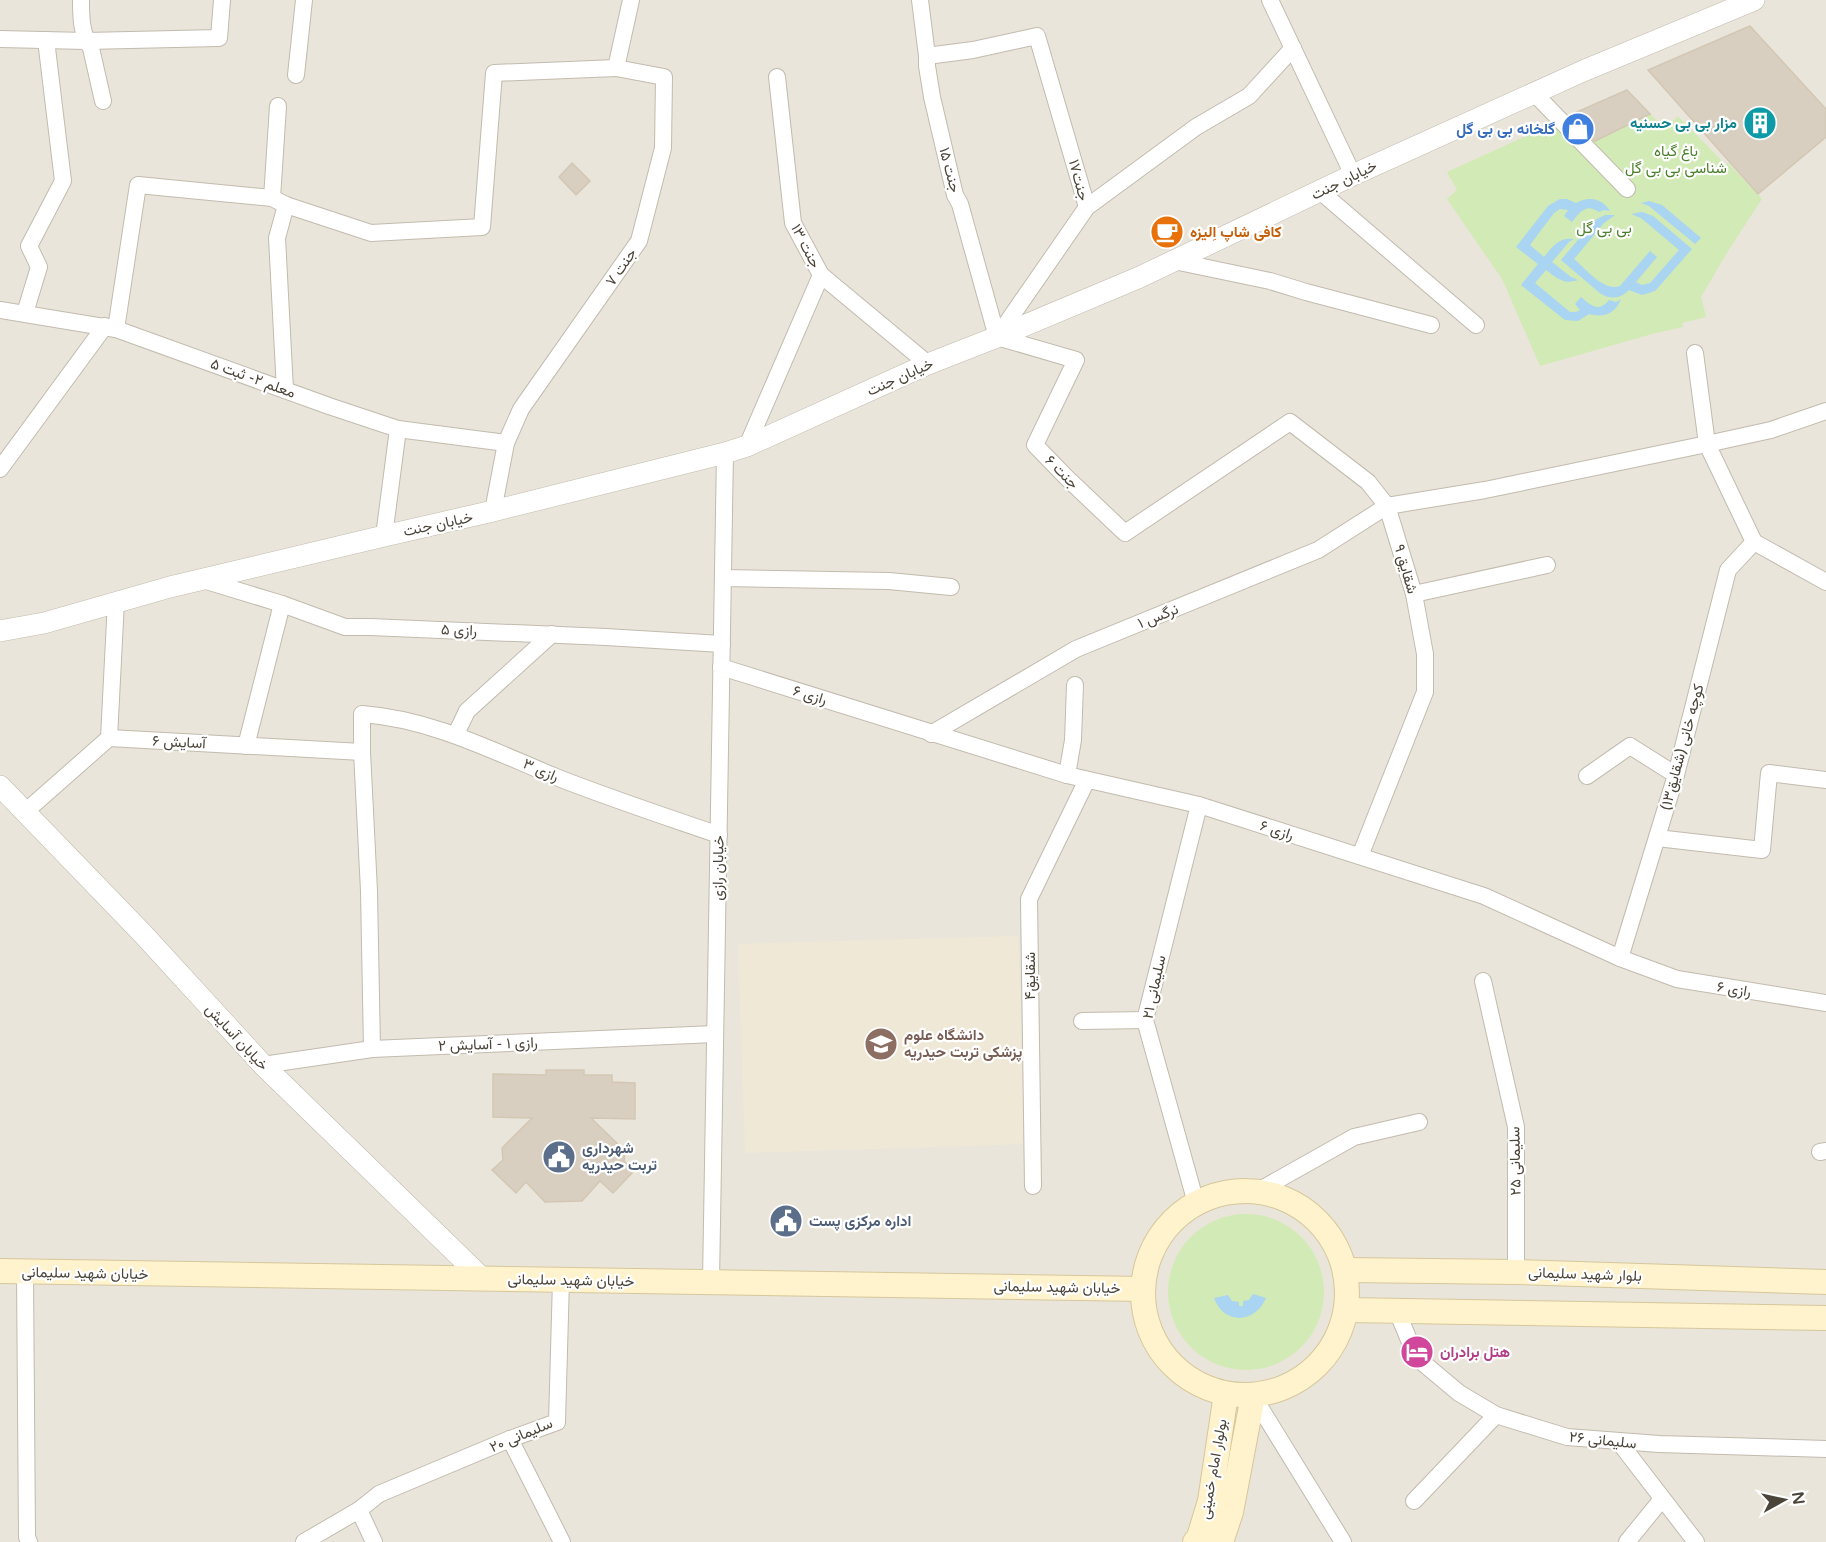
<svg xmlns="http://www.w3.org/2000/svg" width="1826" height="1542" font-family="'Varela Round',Vazirmatn,sans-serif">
<rect width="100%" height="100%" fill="#f6f3ec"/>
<rect fill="#eae5da" x="0" y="0" width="1826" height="1542"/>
<path fill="#efe8d6" d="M1018,936L1025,1144L745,1153L738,944Z"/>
<g fill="#d2eab5">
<path d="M1627,90L1665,129L1678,116L1726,165L1728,163L1762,199L1728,251L1701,297L1706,317L1682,323L1683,327L1652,334L1540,366L1502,279L1447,199L1457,190L1447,172Z"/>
<circle cx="1246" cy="1292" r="78"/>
</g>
<g fill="#a9d4f2">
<path d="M1560,199H1567L1576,203C1589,196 1602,198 1610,211L1604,210L1599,212C1586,203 1580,212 1572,222L1564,216L1568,210L1560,209L1554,213L1530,245L1544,257C1553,246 1559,237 1574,239L1569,242L1552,262L1571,277L1578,280C1564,285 1557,278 1546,270L1535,283L1570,312H1576L1580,310L1575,304L1581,297C1590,305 1599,313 1609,300L1616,302L1621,299C1615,314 1604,318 1589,314L1578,321L1565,320L1521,285L1538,264L1516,247L1548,206Z"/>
<path d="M1649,201L1662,205L1701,238L1695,244L1649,206L1641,203Z"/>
<path d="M1642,212L1653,216L1692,249L1655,291L1642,295L1629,290C1621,298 1612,300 1601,294L1561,260L1595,220L1605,215H1615L1604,223L1574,259C1586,269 1604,292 1620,286L1650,251L1657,257L1636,282L1642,285L1650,283L1679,250L1641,218L1631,214Z"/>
<path d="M1253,1294L1266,1298C1255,1324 1224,1325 1214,1298L1228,1295L1232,1301L1239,1302V1306H1243V1301L1249,1300Z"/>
</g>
<g fill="#d8cfc1" stroke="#d3c7b4" stroke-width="1.5">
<path d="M1750,26L1826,109V137L1758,194L1648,70Z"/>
<path d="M1627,90L1650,114L1595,141L1570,115Z"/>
<path d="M572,163L590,181L576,195L559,177Z"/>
<path d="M546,1070H584V1075H612V1082L635,1083V1119L591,1118L625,1151L624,1161L634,1171L613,1193L600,1181L582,1201L545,1202L526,1182L516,1193L492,1170L503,1160L502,1148L532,1118L493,1117V1074L546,1075Z"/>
</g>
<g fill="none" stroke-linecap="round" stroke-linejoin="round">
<defs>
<g id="minor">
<path d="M81,0C81,16 81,34 91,48L103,101"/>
<path d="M920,0L927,56V66L932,97L955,195L960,204L997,337"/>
<path d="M1270,0L1353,175"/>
<path d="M0,39L86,41L219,38L222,0"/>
<path d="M927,56L973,50L1037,36L1087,207"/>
<path d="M296,75L304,0"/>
<path d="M777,77L793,223L821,275L928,364"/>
<path d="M1534,93L1627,189"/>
<path d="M1321,192L1476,325"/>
<path d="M272,198L278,106"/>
<path d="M1174,261L1270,281L1306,292L1431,325"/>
<path d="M0,310L116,329L329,406L398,429L506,443"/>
<path d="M25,313L39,267L29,246L63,181L46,40"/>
<path d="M116,329L138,185L272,198L286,205L371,233L482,227L494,73L616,68"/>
<path d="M997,337L1076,360L1035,445L1066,477L1125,533L1290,422L1368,482L1387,506L1414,594L1425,654V692L1360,856"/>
<path d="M997,337L1087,207L1196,127L1249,96L1293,48"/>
<path d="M1695,353L1707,444L1754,542L1826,582"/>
<path d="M285,390L277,238L286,205"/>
<path d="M747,446L821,275"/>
<path d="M0,469L105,326"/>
<path d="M493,511L506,443L521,409L639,241L663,148L664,77L616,68L631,0"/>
<path d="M384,536L398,429"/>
<path d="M723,578L889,581L951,587"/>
<path d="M203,580L282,604L345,627H370L606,637L722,644"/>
<path d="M1414,594L1547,565"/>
<path d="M721,667L1067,775L1199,805L1484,896L1620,958L1677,979L1826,1003"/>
<path d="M456,734L467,711L552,634"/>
<path d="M931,734L1076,649L1318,550L1387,506L1485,490L1707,444L1771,430L1826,411"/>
<path d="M109,738L116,601"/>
<path d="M246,746L282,604"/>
<path d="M1067,775L1073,740L1075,685"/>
<path d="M1587,776L1630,746L1676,775"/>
<path d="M25,812L109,738L362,752"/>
<path d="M1657,838L1762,850L1769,773L1826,780"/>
<path d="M1620,958L1676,775L1728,570L1754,542"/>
<path d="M1483,981L1516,1127V1272"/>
<path d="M1082,1021L1145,1020"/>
<path d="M372,1049L369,891L362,752V714C431,719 493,751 556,777C609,798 664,816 719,835"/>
<path d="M263,1065L372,1049L715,1034"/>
<path d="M1820,1152L1826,1151"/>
<path d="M1033,1186L1029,899L1087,780"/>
<path d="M1258,1191L1354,1137L1419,1122"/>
<path d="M1196,1203L1145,1020L1199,805"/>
<path d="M25,1272L27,1537L29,1542"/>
<path d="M711,1282L725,453"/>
<path d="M1397,1311L1416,1357L1459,1393L1496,1415L1567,1437L1659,1444L1826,1449"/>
<path d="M1253,1396L1343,1542"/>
<path d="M510,1439L562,1542"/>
<path d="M1619,1442L1696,1542"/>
<path d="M1414,1501L1496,1415"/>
<path d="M359,1510L374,1542"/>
<path d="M304,1542L359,1510L379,1494L510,1439L557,1422L561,1280"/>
<path d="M1627,1542L1662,1499"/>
</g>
<g id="tertiary">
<path d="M0,631L44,623L170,587L384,536L493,511L725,453L747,446L928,364L997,337L1140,277L1353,175L1583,71L1754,0"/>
<path d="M0,786L143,934L263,1065L483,1279"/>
</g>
<g id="secondary">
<circle cx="1245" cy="1293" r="102"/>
<path d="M1345,1270L1516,1272L1826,1282"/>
<path d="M0,1271L1143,1289"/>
<path d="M1346,1310L1826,1318"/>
<path d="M1195,1542L1199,1537L1210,1501L1226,1394"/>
<path d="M1221,1542L1231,1512L1253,1396"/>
</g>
</defs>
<use href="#minor" stroke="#c2bbae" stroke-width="18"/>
<use href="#tertiary" stroke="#c2bbae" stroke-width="22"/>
<use href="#secondary" stroke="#d6c79b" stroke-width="26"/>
<use href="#minor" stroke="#fff" stroke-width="16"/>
<use href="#tertiary" stroke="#fff" stroke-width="21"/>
<use href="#secondary" stroke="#fff3cd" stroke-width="24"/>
</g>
<defs>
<symbol id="building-disc" viewBox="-11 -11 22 22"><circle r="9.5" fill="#0f9aa8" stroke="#fff"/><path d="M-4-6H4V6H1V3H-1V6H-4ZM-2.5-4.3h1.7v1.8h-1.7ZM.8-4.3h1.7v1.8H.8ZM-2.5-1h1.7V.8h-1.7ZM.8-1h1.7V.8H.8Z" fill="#fff"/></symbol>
<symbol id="shop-disc" viewBox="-11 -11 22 22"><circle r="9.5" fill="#3f7fe0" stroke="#fff"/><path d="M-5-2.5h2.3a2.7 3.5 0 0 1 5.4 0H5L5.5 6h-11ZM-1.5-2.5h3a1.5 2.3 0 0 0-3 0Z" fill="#fff"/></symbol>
<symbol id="cafe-disc" viewBox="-11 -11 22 22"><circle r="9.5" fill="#e8710a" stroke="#fff"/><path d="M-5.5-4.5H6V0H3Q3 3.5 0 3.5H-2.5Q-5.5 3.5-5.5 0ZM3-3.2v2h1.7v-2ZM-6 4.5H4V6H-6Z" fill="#fff"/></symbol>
<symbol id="university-disc" viewBox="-11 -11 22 22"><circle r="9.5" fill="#8d6e63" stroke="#fff"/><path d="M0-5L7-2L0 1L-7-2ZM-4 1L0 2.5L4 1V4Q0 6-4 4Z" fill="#fff"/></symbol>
<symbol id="civic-disc" viewBox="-11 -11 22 22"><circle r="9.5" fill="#5c6f8a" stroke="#fff"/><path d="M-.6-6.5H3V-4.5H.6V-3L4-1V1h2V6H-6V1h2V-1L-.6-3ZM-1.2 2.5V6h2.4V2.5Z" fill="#fff"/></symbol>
<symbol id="hotel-disc" viewBox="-11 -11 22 22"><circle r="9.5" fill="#d1479c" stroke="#fff"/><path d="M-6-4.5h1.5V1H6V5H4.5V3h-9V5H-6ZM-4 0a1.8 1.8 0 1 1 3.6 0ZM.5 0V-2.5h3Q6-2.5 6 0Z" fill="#fff"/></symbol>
</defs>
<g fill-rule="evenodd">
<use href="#building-disc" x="1741" y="104" width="38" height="38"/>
<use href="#shop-disc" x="1559" y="110" width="38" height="38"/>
<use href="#cafe-disc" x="1148" y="213" width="38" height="38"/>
<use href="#university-disc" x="862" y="1025" width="38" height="38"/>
<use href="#civic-disc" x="540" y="1138" width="38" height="38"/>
<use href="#civic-disc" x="767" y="1202" width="38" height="38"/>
<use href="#hotel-disc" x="1398" y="1333" width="38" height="38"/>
</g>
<g text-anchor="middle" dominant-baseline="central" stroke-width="4.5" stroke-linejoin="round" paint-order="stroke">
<g font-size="15" font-weight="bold" fill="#0d838f" stroke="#fff" text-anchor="end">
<text x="1737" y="123">مزار بی بی حسنیه</text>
</g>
<g font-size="15" font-weight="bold" fill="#366cbe" stroke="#fff" text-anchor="end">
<text x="1555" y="129">گلخانه بی بی گل</text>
</g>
<g font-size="15" fill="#4a7f2a" stroke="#fff">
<text x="1676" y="151">باغ گیاه<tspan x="1676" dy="17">شناسی بی بی گل</tspan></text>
<text x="1604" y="228">بی بی گل</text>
</g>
<g font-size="15" fill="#4b4439" stroke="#fff">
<text transform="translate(950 170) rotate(75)">جنت ۱۵</text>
<text transform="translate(1079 180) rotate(75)">جنت۱۷</text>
<text transform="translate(1344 180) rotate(-26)">خیابان جنت</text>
<text transform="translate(806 246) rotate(63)">جنت ۱۳</text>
<text transform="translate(621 267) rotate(-55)">جنت ۷</text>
<text transform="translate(900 377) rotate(-24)">خیابان جنت</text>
<text transform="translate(253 378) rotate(20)">معلم ۲- ثبت ۵</text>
<text transform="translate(1062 472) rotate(45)">جنت ۶</text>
<text transform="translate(438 524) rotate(-12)">خیابان جنت</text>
<text transform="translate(1406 569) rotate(74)">شقایق ۹</text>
<text transform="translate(1158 616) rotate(-22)">نرگس ۱</text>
<text transform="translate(459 630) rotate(2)">رازی ۵</text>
<text transform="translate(810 695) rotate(17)">رازی ۶</text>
<text transform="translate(179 742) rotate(3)">آسایش ۶</text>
<text transform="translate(1682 747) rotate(-75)">کوچه خانی (شقایق۱۳)</text>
<text transform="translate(541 770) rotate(23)">رازی ۳</text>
<text transform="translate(1277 830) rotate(18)">رازی ۶</text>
<text transform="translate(718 868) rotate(-89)">خیابان رازی</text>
<text transform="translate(1030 976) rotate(-90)">شقایق۴</text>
<text transform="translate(1154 987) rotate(-78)">سلیمانی ۲۱</text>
<text transform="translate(1734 989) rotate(9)">رازی ۶</text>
<text transform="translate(237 1037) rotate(47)">خیابان آسایش</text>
<text transform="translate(488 1044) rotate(-2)">رازی ۱ - آسایش ۲</text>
<text transform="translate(1515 1161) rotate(-91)">سلیمانی ۲۵</text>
<text transform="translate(85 1273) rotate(1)">خیابان شهید سلیمانی</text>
<text transform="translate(1585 1274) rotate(2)">بلوار شهید سلیمانی</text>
<text transform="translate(571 1280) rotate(1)">خیابان شهید سلیمانی</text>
<text transform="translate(1057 1287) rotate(1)">خیابان شهید سلیمانی</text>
<text transform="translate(521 1435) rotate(-23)">سلیمانی ۲۰</text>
<text transform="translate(1603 1440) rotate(6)">سلیمانی ۲۶</text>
<text transform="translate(1213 1469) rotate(-80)">بولوار امام خمینی</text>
</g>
<g font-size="15" font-weight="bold" fill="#c56008" stroke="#fff" text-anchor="start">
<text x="1190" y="232">کافی شاپ اِلیزه</text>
</g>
<g font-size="15" font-weight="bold" fill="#785e54" stroke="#fff" text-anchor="start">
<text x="904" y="1035">دانشگاه علوم<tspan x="904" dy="17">پزشکی تربت حیدریه</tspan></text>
</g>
<g font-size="15" font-weight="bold" fill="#4e5e75" stroke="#fff" text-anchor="start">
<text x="582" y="1148">شهرداری<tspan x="582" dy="17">تربت حیدریه</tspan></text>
<text x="809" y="1221">اداره مرکزی پست</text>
</g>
<g font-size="15" font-weight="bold" fill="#b23c85" stroke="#fff" text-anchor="start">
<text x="1440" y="1352">هتل برادران</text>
</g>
</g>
<g transform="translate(1784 1500) rotate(82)" stroke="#ffffff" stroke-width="4.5" paint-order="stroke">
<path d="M0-4.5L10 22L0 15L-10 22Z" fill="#4b4439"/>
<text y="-9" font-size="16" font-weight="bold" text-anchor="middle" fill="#4b4439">N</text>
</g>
</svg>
